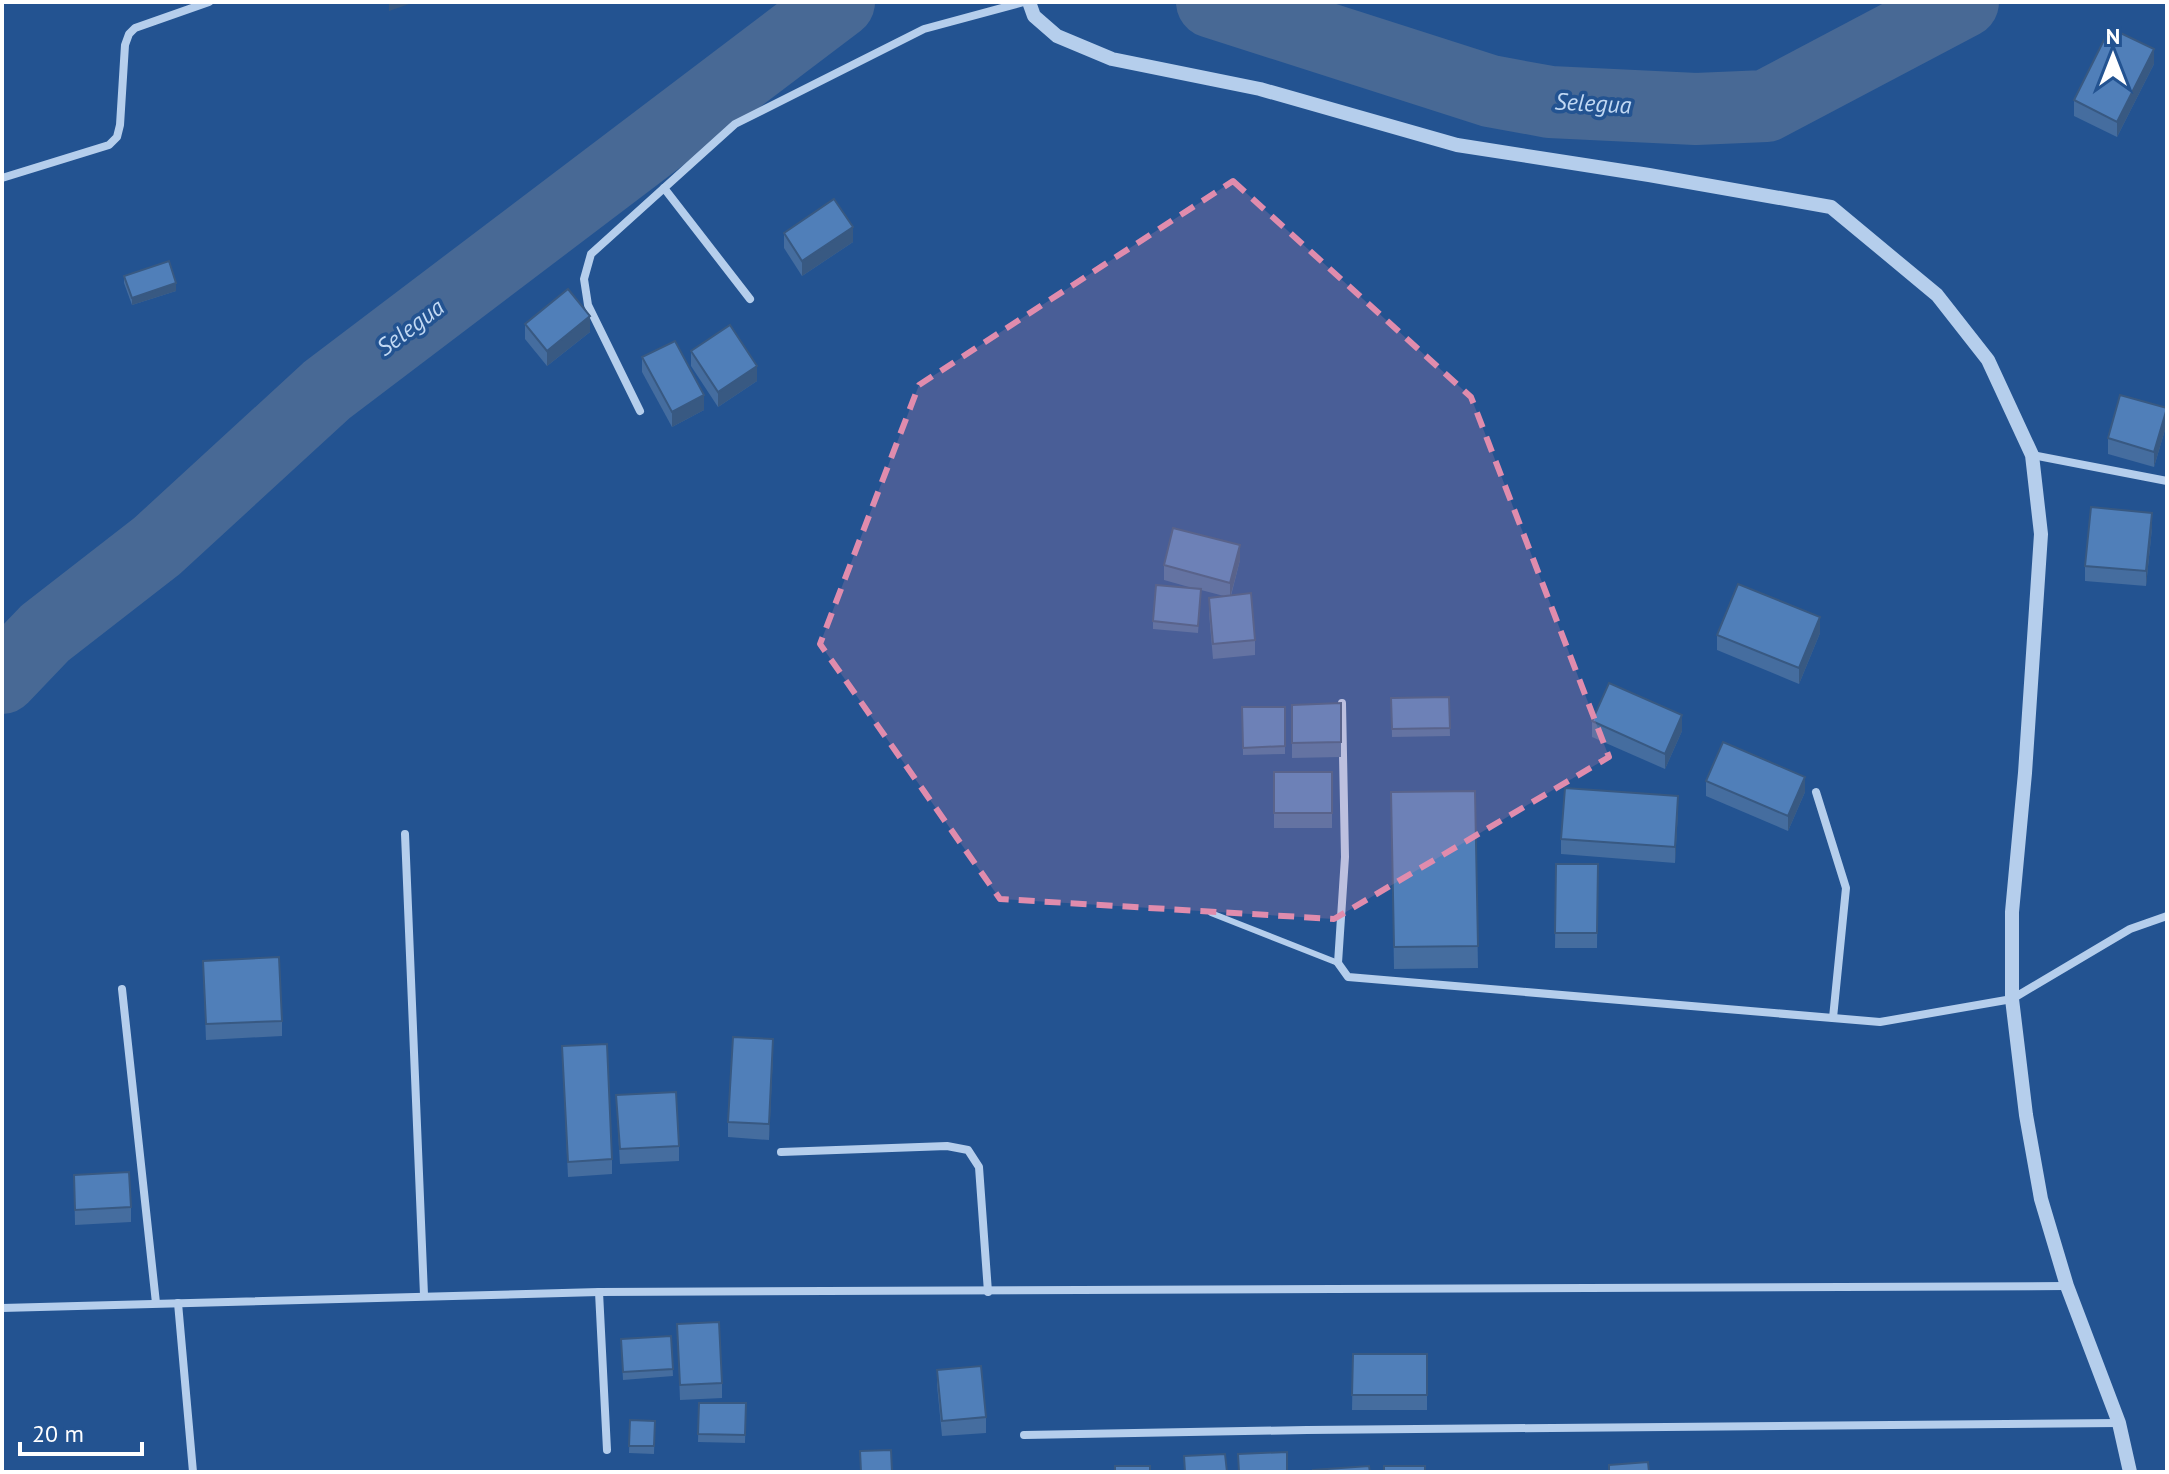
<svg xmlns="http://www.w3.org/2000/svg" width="2169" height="1474" font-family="'PT Sans',sans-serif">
<rect width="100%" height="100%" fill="#235391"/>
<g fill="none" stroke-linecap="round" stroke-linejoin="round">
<g stroke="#486995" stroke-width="72">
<path d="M1212,2L1490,91L1550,102L1696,109L1766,106L1963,2"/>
<path d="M2,678L45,633L157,546L327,390L839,2"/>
</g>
<path stroke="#b5ceec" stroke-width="6" d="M1211,913L1338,963"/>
<g stroke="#b5ceec" stroke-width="8">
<path d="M2,178L109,145L117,137L120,125L125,45L129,34L135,28L209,2"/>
<path d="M664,188L750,299"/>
<path d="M640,411L588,305L584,279L591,254L735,124L924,29L1024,2"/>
<path d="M2032,455L2167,481"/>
<path d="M1342,703L1345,857L1338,963L1348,977L1880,1022L2012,999L2130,929L2167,916"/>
<path d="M1816,792L1846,888L1833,1018"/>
<path d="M405,834L424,1295"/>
<path d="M122,989L156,1303"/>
<path d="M781,1152L947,1146L968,1150L979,1167L988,1292"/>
<path d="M599,1292L607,1450"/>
<path d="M178,1303L193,1472"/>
<path d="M2,1308L599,1292L2067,1286"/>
<path d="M1024,1435L1307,1430L2119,1423"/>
</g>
<path stroke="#b5ceec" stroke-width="14" d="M1029,2L1034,16L1057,36L1112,59L1260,89L1457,145L1649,175L1831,207L1937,295L1988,360L2032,455L2041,534L2025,773L2012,912V999L2026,1115L2041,1199L2067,1286L2119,1423L2130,1472"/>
</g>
<g fill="#456d9f">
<path d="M2154,64L2117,137L2074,116V100Z"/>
<path d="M784,233L853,242L802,276L784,248Z"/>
<path d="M124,276L176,291L132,305L124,283Z"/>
<path d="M525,324L590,332L547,366L525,339Z"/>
<path d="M691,351L757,381L718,407L691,366Z"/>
<path d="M642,357L704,410L672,427L642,372Z"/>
<path d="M2167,423L2154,467L2108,454V438Z"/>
<path d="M2152,528L2146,586L2085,581V566Z"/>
<path d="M1240,560L1231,596L1255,640V655L1213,659L1209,613V598L1224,596L1201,590L1198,633L1153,629V621L1196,589L1164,580V565Z"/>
<path d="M1820,633L1799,684L1717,650V635Z"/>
<path d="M1449,697L1450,736L1392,737L1391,698Z"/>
<path d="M1292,705L1341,742V757L1292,758Z"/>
<path d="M1242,707H1285V754L1243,755Z"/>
<path d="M1592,721L1682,731L1665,769L1592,737Z"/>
<rect x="1274" y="772" width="58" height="56"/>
<path d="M1706,781L1805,792L1788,831L1706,796Z"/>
<path d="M1475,791L1478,968L1394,969L1391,792Z"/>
<path d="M1678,811L1675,863L1561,854V839Z"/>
<path d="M1556,864H1598L1597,948H1555Z"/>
<path d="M203,961L282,1021V1036L206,1040Z"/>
<path d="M562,1046L612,1159V1174L568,1177Z"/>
<path d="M773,1054L769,1140L728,1137V1122Z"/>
<path d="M616,1095L679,1146V1161L620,1164Z"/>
<path d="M74,1175L131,1207V1222L75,1225Z"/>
<path d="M677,1324L722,1383V1398L680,1400Z"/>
<path d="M671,1336L673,1376L623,1380L621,1339Z"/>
<path d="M1353,1354H1427V1410H1352Z"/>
<path d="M937,1370L986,1417V1433L942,1436L937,1385Z"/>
<path d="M699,1403H746L745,1443L698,1442Z"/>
<path d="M630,1420L655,1421L654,1454L629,1453Z"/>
</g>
<g fill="#385982">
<path d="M389,2H415L389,11Z"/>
<path d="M2154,49V64L2117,137V122Z"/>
<path d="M853,227V242L802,276V261Z"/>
<path d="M176,283V291L132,305V298Z"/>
<path d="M590,316V332L547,366V351Z"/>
<path d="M757,366V381L718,407V392Z"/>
<path d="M704,395V410L672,427V412Z"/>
<path d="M2167,408V423L2154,467V452Z"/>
<path d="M2152,513V528L2146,586V571Z"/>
<path d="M1240,545V560L1230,598V583Z"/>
<path d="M1820,617V633L1799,684V668Z"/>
<path d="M1682,715V731L1665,769V754Z"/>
<path d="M1805,777V792L1788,831V816Z"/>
<path d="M1678,796V811L1675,863V847Z"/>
<path d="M773,1039V1054L769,1140V1124Z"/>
</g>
<g fill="#507fb9" stroke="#385982" stroke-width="2">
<path d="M2110,28L2154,49L2117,122L2074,100Z"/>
<path d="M834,199L853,227L802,261L784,233Z"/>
<path d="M169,261L176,283L132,298L124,276Z"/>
<path d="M568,289L590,316L547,351L525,324Z"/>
<path d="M730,325L757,366L718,392L691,351Z"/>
<path d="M675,341L704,395L672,412L642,357Z"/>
<path d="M2120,395L2167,408L2154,452L2108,438Z"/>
<path d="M2091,507L2152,513L2146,571L2085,566Z"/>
<path d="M1173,528L1240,545L1230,583L1164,565Z"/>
<path d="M1738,584L1820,617L1799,668L1717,635Z"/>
<path d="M1156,585L1201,589L1198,626L1153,621Z"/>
<path d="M1251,593L1255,640L1213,644L1209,598Z"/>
<path d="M1609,683L1682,715L1665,754L1592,721Z"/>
<path d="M1449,697L1450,728L1392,729L1391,698Z"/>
<path d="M1341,703V742L1292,743V705Z"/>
<path d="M1242,707H1285V746L1243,748Z"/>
<path d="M1723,742L1805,777L1788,816L1706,781Z"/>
<rect x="1274" y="772" width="58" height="41"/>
<path d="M1565,788L1678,796L1675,847L1561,839Z"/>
<path d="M1475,791L1478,946L1394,947L1391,792Z"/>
<path d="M1556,864H1598L1597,933H1555Z"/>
<path d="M279,957L282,1021L206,1024L203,961Z"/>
<path d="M733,1037L773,1039L769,1124L728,1122Z"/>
<path d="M607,1044L612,1159L568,1162L562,1046Z"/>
<path d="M676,1092L679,1146L620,1149L616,1095Z"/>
<path d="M129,1172L131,1207L75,1210L74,1175Z"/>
<path d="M719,1322L722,1383L680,1385L677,1324Z"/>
<path d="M671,1336L673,1369L623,1372L621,1339Z"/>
<path d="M1353,1354H1427V1395H1352Z"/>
<path d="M981,1366L986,1417L942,1421L937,1370Z"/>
<path d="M699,1403H746L745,1435L698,1434Z"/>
<path d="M630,1420L655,1421L654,1446H629Z"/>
<path d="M891,1450L892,1472H861L860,1451Z"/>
<path d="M1287,1452V1472H1239L1238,1454Z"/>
<path d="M1225,1454L1227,1472H1185L1184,1456Z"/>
<path d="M1648,1462L1649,1472H1609V1465Z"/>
<rect x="1115" y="1466" width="35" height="6"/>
<path d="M1369,1466L1370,1472H1313V1470Z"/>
<rect x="1384" y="1466" width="41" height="6"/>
</g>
<path fill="#e08cad" fill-opacity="0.2" stroke="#e08cad" stroke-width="6" stroke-dasharray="16 10" stroke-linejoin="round" d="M1233,181L1471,397L1609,757L1334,919L1000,899L820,644L919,385Z"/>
<g text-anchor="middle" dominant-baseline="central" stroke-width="7" stroke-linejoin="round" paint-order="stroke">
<g font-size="24" font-style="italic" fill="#c1d8f3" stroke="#235391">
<text transform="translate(1593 103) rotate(3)">Selegua</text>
<text transform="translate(410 327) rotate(-37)">Selegua</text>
</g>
</g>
<rect width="2169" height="1474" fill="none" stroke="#ffffff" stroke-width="8"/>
<g transform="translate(2113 56)" stroke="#235391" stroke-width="6" paint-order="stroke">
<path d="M0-6L14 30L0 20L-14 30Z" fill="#ffffff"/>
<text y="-12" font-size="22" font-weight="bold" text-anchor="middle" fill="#ffffff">N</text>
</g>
<path d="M20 1442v12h122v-12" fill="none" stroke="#ffffff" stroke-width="4"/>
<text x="32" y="1442" font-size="24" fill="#ffffff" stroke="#235391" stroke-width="6" paint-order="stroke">20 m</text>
</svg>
